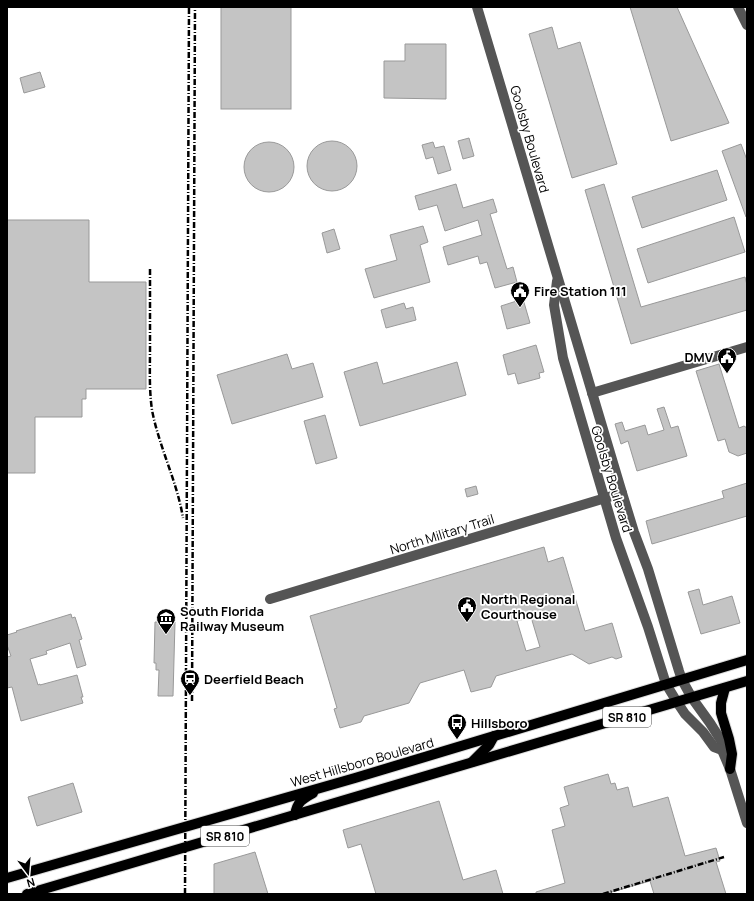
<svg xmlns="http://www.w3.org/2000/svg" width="754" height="901" font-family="Manrope,sans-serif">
<rect width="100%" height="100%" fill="#fff"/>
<g fill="#c4c4c4" stroke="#999" fill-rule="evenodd">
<rect x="221" y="7" width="70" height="102"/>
<path d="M630,7H677L729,123L671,141Z"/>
<path d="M552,27L558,49L580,42L617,164L572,178L529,34Z"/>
<path d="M405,44H446V99L384,98V61H405Z"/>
<path d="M40,72L45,87L24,93L20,78Z"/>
<path d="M469,138L474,156L463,159L458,141Z"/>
<circle cx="332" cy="166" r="25"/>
<path d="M433,142L435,148L444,146L451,170L438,174L433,157L426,159L422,145Z"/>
<circle cx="269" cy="167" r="25"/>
<path d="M741,144L747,160V216L746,217L722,151Z"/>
<path d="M717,170L727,200L642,228L632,197Z"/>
<path d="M456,184L463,208L493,199L497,212L490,214L507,269L513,267L517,282L495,288L487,262L480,264L478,256L448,265L443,247L482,235L478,220L445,231L437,205L419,210L415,196Z"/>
<path d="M604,184L641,307L745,277L747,285V310L631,344L585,190Z"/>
<path d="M734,217L745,252L648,283L637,249Z"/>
<path d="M7,220H89V282H146V389H86V399H82V417H35V473H7Z"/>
<path d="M423,226L428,242L420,245L430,282L374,298L365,269L397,260L390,235Z"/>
<path d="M334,229L340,249L327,253L322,233Z"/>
<path d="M523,299L530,323L507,329L501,306Z"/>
<path d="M404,303L406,309L413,307L416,320L386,328L381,310Z"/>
<path d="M536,345L544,372L539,373L540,378L518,384L515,373L508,375L503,355Z"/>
<path d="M287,354L292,369L313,363L323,397L232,424L217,375Z"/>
<path d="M377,362L383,384L457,362L466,395L360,426L344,372Z"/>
<path d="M719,364L739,428L744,426L747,428V453L738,456L729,452L725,439L718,441L696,371Z"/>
<path d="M664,407L671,428L678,426L687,456L637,471L628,441L621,444L615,424L622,422L625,431L645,425L648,435L664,430L657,409Z"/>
<path d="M325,415L337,458L316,464L304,421Z"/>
<path d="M747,483V516L652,544L646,521L724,498L722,491Z"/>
<path d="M476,486L478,494L467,497L465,489Z"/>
<path d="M544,547L548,562L563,557L585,631L612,623L622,657L616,659L612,657L589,664L572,654L496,676L491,687L471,692L464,670L420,683L409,703L364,716L361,722L340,728L334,709L337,708L310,616ZM531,617L540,647L526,651L517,621Z"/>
<path d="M699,589L703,605L732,596L740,623L701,634L688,592Z"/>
<path d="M71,614L72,618L75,617L82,639L79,640L86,665L77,668L70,643L46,651L47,654L30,659L38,685L40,684V685L77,675L83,697H81L83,703L21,721L12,687L7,688V657L11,656L7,645V635L17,632L16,631Z"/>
<path d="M155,622H175L173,696H158L159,670H156V663H154Z"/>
<path d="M608,774L611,784L615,783L617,790L628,787L633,807L668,797L685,856L716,848L720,861L716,862L726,894H654L650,881L605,894H536V892L565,883L552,830L565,826L560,808L569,805L564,787Z"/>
<path d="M73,783L82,812L37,826L28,797Z"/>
<path d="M439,801L463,880L496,870L503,894H376L361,844L348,848L343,830Z"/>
<path d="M255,852L268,894H214V864Z"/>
</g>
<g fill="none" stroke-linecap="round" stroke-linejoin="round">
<defs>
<g id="major">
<path d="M725,688L721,703V713L729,739L732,754L730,769"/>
<path d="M472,762L489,745L494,736"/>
<path d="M295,815C297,802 302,799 313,793"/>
<path d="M7,878L355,778L747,660"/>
<path d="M27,894L747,681"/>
</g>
</defs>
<use href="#major" stroke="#dbdbdb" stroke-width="12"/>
<g stroke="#555" stroke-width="10">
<path d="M477,7L622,493L634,532L648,569L679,671L682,680L692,698L710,723L722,742V750L730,769L747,823"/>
<path d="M738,7L747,25"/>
<path d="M557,281L554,305L563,358L616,538L648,627L666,684L677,702L685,714L703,732L714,747L722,750"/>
<path d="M592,393L747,347"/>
<path d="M270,599L622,493"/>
</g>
<use href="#major" stroke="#000" stroke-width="10"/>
<g stroke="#000" stroke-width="2.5" stroke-dasharray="6 2 1 2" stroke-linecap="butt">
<path d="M150,269C150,295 150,322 150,348C150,369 149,389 152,410C159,447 177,481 183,518"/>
<path d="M192,701L195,7"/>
<path d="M185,894L189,7"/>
<path d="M603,894L724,857"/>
</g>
</g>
<defs>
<symbol id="civic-pin" viewBox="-11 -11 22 30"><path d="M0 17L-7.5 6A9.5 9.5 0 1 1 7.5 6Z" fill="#000" stroke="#fff"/><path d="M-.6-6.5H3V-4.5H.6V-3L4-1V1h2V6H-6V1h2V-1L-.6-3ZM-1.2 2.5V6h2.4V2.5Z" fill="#fff"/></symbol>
<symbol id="museum-pin" viewBox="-11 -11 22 30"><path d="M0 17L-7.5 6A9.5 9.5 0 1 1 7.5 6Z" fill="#000" stroke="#fff"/><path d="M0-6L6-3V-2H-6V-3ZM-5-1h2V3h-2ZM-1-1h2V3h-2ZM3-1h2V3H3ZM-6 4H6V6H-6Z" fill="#fff"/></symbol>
<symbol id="station-pin" viewBox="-11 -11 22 30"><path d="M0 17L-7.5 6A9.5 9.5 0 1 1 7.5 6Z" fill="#000" stroke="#fff"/><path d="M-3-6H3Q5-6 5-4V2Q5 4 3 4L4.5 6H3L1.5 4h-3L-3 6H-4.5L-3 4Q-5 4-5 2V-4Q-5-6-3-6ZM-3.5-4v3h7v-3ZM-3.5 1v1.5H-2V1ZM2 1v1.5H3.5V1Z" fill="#fff"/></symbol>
<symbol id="bus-pin" viewBox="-11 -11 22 30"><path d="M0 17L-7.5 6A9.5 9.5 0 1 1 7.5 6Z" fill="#000" stroke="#fff"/><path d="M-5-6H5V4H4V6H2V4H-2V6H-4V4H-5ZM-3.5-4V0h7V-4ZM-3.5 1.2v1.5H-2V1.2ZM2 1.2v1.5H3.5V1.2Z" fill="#fff"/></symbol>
</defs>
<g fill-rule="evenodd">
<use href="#civic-pin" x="509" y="280" width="22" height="30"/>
<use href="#civic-pin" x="716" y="346" width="22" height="30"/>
<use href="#civic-pin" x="456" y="595" width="22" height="30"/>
<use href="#museum-pin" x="155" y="607" width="22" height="30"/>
<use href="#station-pin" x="179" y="668" width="22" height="30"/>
<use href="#bus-pin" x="446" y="712" width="22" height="30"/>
</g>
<g text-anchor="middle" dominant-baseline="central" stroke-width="3.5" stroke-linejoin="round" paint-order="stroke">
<g fill="#fff" stroke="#4c4c4c" stroke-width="1">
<rect x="603" y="707" width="48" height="20" rx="3"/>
<rect x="201" y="826" width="48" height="20" rx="3"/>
</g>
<g font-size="12" font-weight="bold" fill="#000">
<text x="627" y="717">SR 810</text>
<text x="225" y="836">SR 810</text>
</g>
<g font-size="13" fill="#000" stroke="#fff">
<text transform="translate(530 139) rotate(74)">Goolsby Boulevard</text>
<text transform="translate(612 479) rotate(73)">Goolsby Boulevard</text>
<text transform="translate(442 534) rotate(-17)">North Military Trail</text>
<text transform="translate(362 762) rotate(-16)">West Hillsboro Boulevard</text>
</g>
<g font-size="13" font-weight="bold" fill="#000" stroke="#fff" text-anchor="start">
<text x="534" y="291">Fire Station 111</text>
<text x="713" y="357" text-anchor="end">DMV</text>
<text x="481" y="599">North Regional<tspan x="481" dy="15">Courthouse</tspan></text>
<text x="180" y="611">South Florida<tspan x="180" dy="15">Railway Museum</tspan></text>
<text x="204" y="679">Deerfield Beach</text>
<text x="471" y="723">Hillsboro</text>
</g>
</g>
<rect width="754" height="901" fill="none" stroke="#000000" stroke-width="16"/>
<g transform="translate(28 873) rotate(164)" stroke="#ffffff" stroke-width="3" paint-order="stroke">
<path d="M0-3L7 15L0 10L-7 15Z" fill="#000000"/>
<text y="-6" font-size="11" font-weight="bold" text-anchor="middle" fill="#000000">N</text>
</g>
</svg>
